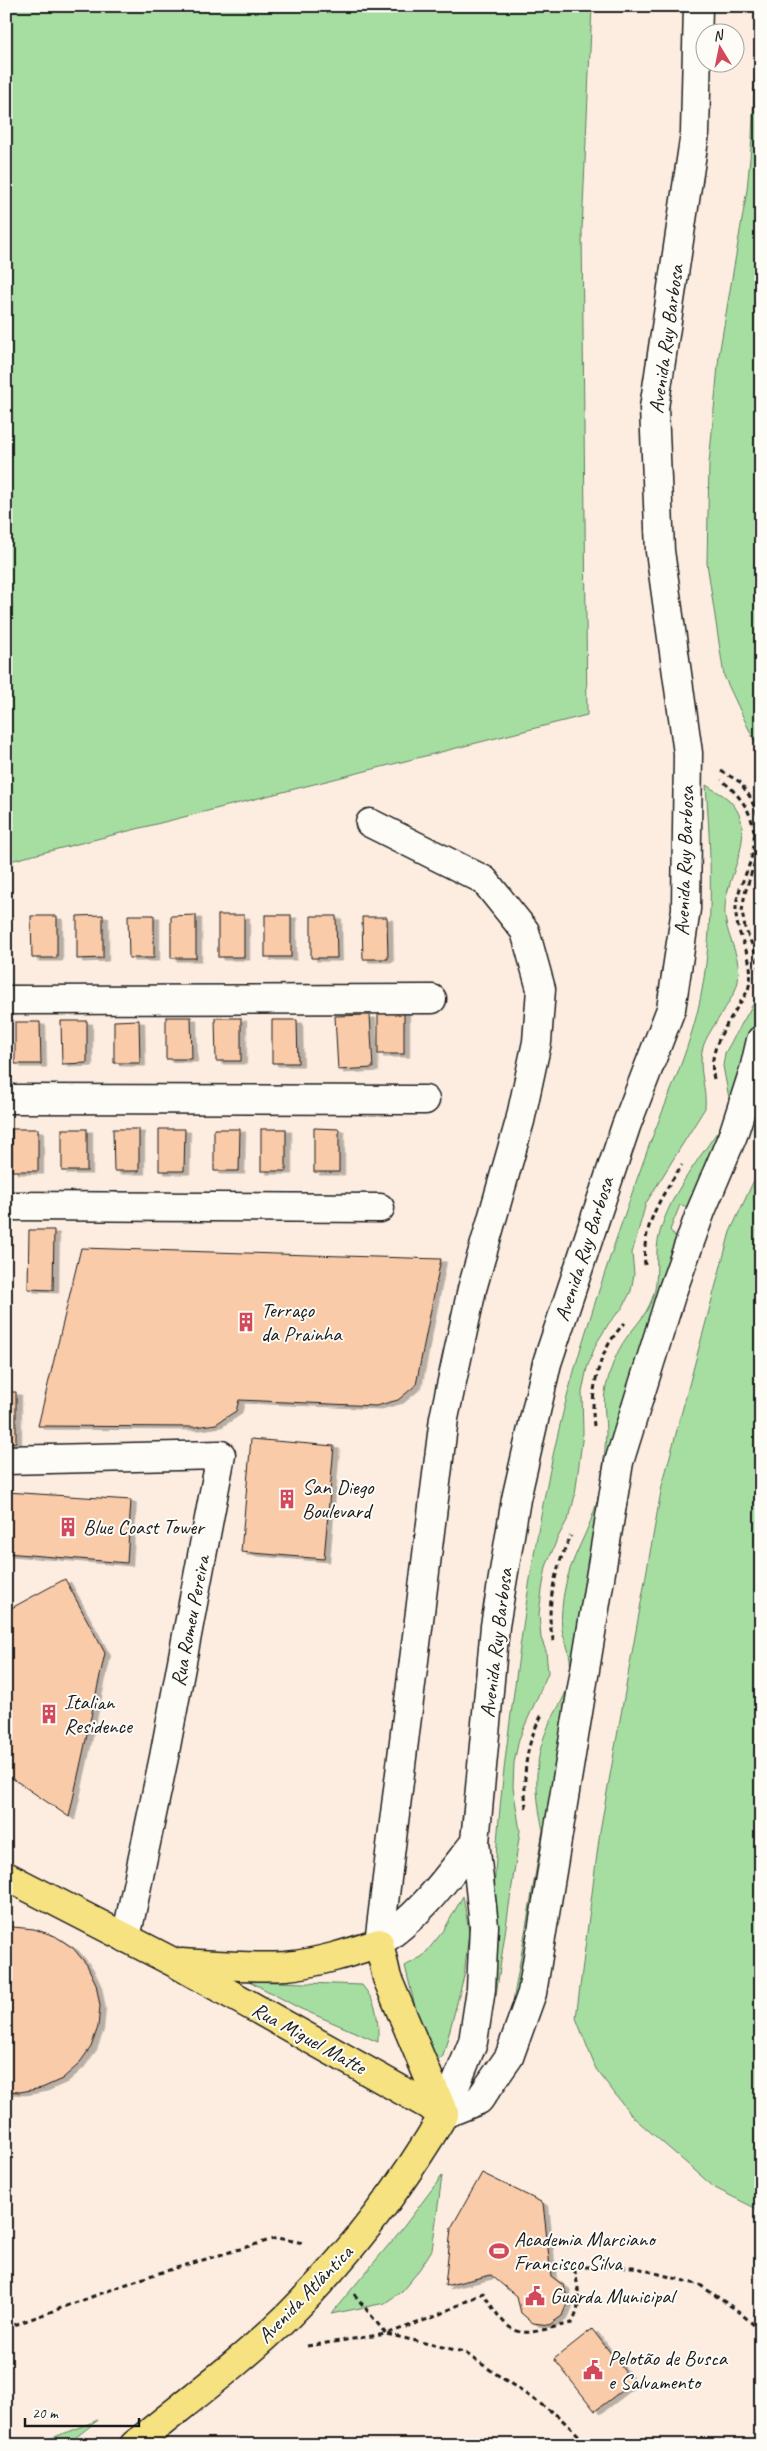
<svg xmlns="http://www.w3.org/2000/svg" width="767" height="2451" font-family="Caveat,sans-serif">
<defs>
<filter id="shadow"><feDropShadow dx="5.5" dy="3" stdDeviation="0" flood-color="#0004"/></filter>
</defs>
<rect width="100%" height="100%" fill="#fcede0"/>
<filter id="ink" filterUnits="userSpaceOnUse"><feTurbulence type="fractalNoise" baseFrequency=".02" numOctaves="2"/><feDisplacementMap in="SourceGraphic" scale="10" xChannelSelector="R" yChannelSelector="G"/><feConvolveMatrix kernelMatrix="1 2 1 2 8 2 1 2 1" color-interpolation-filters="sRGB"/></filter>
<g filter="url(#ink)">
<g fill="#a6dea2" stroke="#617d5f">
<path d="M6,6H592L582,229L587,715L6,862Z"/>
<path d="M758,6H761V755L724,676L707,563L709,464L719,355L747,190L752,137Z"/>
<path d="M706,785C713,790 723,794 729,800C763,834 722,878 725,915C727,940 742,956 738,981C736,997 711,1026 704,1044C696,1066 707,1086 705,1108L646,1203L632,1253L634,1274L631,1291L623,1307L609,1323L596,1344L587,1368L582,1392L583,1433L575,1495L570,1515L557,1539L546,1567L542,1590L539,1614L541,1638L546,1651L548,1673L519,1739L514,1763L513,1787L520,1831L496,1995C488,1897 501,1783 515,1685C530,1570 548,1455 582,1344C603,1276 626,1209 650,1143C669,1094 693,1042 702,990C714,923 711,854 706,785Z"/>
<path d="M760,992L761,1003L746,1068L693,1208L680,1205L670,1230L679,1242L636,1374L523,1991L507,2036L543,1830C535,1794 533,1761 548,1727C556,1709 568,1695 570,1675C572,1660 568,1648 563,1634C560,1623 562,1605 564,1593C569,1558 591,1531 598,1497C602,1477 605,1455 606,1434C606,1420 603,1406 605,1392C609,1373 615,1353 627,1337C637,1324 646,1315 652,1299C661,1278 653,1254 660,1232C671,1193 699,1159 722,1125L727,1113L729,1098L723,1066L725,1053Z"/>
<path d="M761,1165V2211L715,2188L632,2116L596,2069L576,2018L600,1831L662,1486L730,1232Z"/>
<path d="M463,1896L469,1932L464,1976L443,2056L434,2064L427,2055L405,1966L423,1956L444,1930Z"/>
<path d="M249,1981L362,1985C378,2005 378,2016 378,2042L299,2008Z"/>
<path d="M442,2176L432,2250L417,2273L402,2291L385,2303L331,2314L402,2229Z"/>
<path d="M98,2420L66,2445H34Z"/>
</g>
<g fill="#facba9" stroke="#1c1c1c" filter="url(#shadow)">
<path d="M103,915V958L77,959V916Z"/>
<path d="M128,915H154V958H129Z"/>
<path d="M196,915V958H171V916Z"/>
<rect x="218" y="915" width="26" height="42"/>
<rect x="265" y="915" width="26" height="42"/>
<path d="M31,916H57V958H32Z"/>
<path d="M311,916H336L337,958H311Z"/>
<path d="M362,917H387L388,959H363Z"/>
<rect x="378" y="1011" width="26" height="43"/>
<path d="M370,1015L373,1068L338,1070L335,1016Z"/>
<path d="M166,1017H191L192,1059H166Z"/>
<path d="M215,1018H241V1061H216Z"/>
<path d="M139,1020L140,1063H114V1021Z"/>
<path d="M272,1020H297L298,1063H272Z"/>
<path d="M61,1021H87V1063L62,1064Z"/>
<path d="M15,1022H40L41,1064H15Z"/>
<path d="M314,1128L339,1129V1172H314Z"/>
<rect x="12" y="1129" width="26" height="42"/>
<rect x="62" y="1129" width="25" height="42"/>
<path d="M113,1129H139V1171H114Z"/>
<path d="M159,1129H185L184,1171H159Z"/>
<path d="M214,1129H240L239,1171H214Z"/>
<rect x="261" y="1129" width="25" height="42"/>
<path d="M29,1230H54L53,1290L28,1289Z"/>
<path d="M81,1248L441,1259L416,1385L398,1400L376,1406L239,1400L236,1411L216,1424L195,1427L38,1426Z"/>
<path d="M6,1392H16V1442L6,1443Z"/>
<path d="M251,1439L334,1446L324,1559L241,1552Z"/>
<path d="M6,1492L131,1500L127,1563L6,1553Z"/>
<path d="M65,1579L105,1653L69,1817L6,1774V1611Z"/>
<path d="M13,1927L34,1929L55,1936L73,1948L87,1965L96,1984L100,2006L98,2027L91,2047L78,2065L62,2079L42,2088L20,2092L6,2091V1928Z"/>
<path d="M482,2173L543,2203L551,2276L564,2286L568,2301L562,2316L549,2325L533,2323L521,2313L517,2297L491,2275L445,2286L451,2228Z"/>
<path d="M592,2329L633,2382L595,2411L554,2359Z"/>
</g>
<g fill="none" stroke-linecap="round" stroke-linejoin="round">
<defs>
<g id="street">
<path d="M370,823L484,880L525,931L541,989L537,1042L520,1121L472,1289L444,1418L379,1943"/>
<path d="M6,1000L432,999"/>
<path d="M6,1099L425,1100"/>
<path d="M6,1206L380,1208"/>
<path d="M6,1460L221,1455L164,1757L126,1938"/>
<path d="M444,2114L479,2100L509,2057L532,1993L619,1462L672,1292L701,1211L733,1135L754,1070L761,1040"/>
</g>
<g id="secondary">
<path d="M379,1943C419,1917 446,1879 475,1842"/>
<path d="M444,2114L473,2042L481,1989L484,1926L475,1842L495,1626L516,1499L547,1363L626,1126L671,1009L686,909L688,753L660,551L654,408L695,133L698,6"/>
</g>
<g id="primary">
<path d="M6,1876L175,1963L444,2114"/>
<path d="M182,1963C216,1965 251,1968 286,1966C318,1963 349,1953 379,1943L387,1978L444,2114"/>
<path d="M134,2445C186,2402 241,2362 289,2315C351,2253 400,2189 444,2114"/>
</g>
</defs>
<use href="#street" stroke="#1c1c1c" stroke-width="31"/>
<use href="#secondary" stroke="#1c1c1c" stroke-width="31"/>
<use href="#primary" stroke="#1c1c1c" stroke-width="31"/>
<g stroke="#1c1c1c" stroke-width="3" stroke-dasharray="5 4" stroke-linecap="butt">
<path d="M721,771L740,782L750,797L757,813L760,846L745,893L742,911L745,928L756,954L761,980"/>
<path d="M714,1079C707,1050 726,1026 740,1003C743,998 748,992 749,986C756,958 737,940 736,913C735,893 746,877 751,859C761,826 747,800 721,780"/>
<path d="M645,1265C641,1227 662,1195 682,1165"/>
<path d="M594,1426C590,1391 598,1349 625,1323"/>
<path d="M554,1641C543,1613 557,1561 571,1536"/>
<path d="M526,1808C523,1776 525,1744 542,1715"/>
<path d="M354,2294L386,2334L434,2317L483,2293C515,2344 518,2335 572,2323C583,2303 578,2288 574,2267H633L700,2285L738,2311L761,2331"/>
<path d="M6,2328L149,2276L277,2238L304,2243"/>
<path d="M307,2346L386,2334L464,2352L558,2416L589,2445"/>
</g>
<use href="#street" stroke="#fdfcf7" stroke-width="28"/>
<use href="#secondary" stroke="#fdfcf7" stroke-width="28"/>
<use href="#primary" stroke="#f6e281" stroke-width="28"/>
</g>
</g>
<defs>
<symbol id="building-bare" viewBox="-9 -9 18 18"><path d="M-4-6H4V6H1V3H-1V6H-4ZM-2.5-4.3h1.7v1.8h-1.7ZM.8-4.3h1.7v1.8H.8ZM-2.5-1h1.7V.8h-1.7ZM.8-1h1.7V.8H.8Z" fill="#d1495b" stroke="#fdfcf7" stroke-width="2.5" paint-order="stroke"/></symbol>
<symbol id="stadium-bare" viewBox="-9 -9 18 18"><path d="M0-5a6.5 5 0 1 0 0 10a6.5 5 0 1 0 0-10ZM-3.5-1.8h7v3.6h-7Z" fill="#d1495b" stroke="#fdfcf7" stroke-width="2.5" paint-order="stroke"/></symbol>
<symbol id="civic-bare" viewBox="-9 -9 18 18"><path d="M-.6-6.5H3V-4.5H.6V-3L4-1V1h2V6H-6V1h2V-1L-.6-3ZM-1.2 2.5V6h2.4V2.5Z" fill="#d1495b" stroke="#fdfcf7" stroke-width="2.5" paint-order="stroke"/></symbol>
</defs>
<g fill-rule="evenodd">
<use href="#building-bare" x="232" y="1308" width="28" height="28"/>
<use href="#building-bare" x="273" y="1485" width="28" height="28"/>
<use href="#building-bare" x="54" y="1513" width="28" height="28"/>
<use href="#building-bare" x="35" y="1700" width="28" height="28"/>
<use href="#stadium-bare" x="485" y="2237" width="28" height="28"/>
<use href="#civic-bare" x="521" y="2282" width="28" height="28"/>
<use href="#civic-bare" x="579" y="2356" width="28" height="28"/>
</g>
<g text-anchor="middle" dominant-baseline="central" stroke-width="4" stroke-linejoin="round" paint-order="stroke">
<g font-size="21" fill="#1c1c1c" stroke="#fdfcf7">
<text transform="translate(666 339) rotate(-82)">Avenida Ruy Barbosa</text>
<text transform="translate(684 861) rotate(-88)">Avenida Ruy Barbosa</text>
<text transform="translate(584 1249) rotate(-72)">Avenida Ruy Barbosa</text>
<text transform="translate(190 1621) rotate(-79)">Rua Romeu Pereira</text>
<text transform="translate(496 1643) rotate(-83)">Avenida Ruy Barbosa</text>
<text transform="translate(309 2038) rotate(29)">Rua Miguel Matte</text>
<text transform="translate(305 2294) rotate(-46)">Avenida Atlântica</text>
</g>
<g font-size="21" fill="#1c1c1c" stroke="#fdfcf7" text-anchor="start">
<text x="261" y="1310">Terraço<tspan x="261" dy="24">da Prainha</tspan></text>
<text x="302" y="1487">San Diego<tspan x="302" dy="24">Boulevard</tspan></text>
<text x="83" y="1527">Blue Coast Tower</text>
<text x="64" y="1702">Italian<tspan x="64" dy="24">Residence</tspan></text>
<text x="514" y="2239">Academia Marciano<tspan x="514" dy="24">Francisco Silva</tspan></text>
<text x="550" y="2296">Guarda Municipal</text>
<text x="608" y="2358">Pelotão de Busca<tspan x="608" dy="24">e Salvamento</tspan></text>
</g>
</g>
<rect width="767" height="2451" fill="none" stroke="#fdfcf7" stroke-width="25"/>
<rect x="12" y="12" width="742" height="2426" fill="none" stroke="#1c1c1c" stroke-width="2" filter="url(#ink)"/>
<g transform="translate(720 48) rotate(350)"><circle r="24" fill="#fdfcf7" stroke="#a3a29f"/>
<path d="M0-4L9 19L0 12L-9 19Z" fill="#d1495b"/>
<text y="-8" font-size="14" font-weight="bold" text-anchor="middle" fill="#1c1c1c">N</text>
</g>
<path d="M25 2418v8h114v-8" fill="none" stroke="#1c1c1c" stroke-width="2.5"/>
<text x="32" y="2418" font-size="15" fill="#1c1c1c" stroke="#fdfcf7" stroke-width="4" paint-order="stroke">20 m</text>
</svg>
